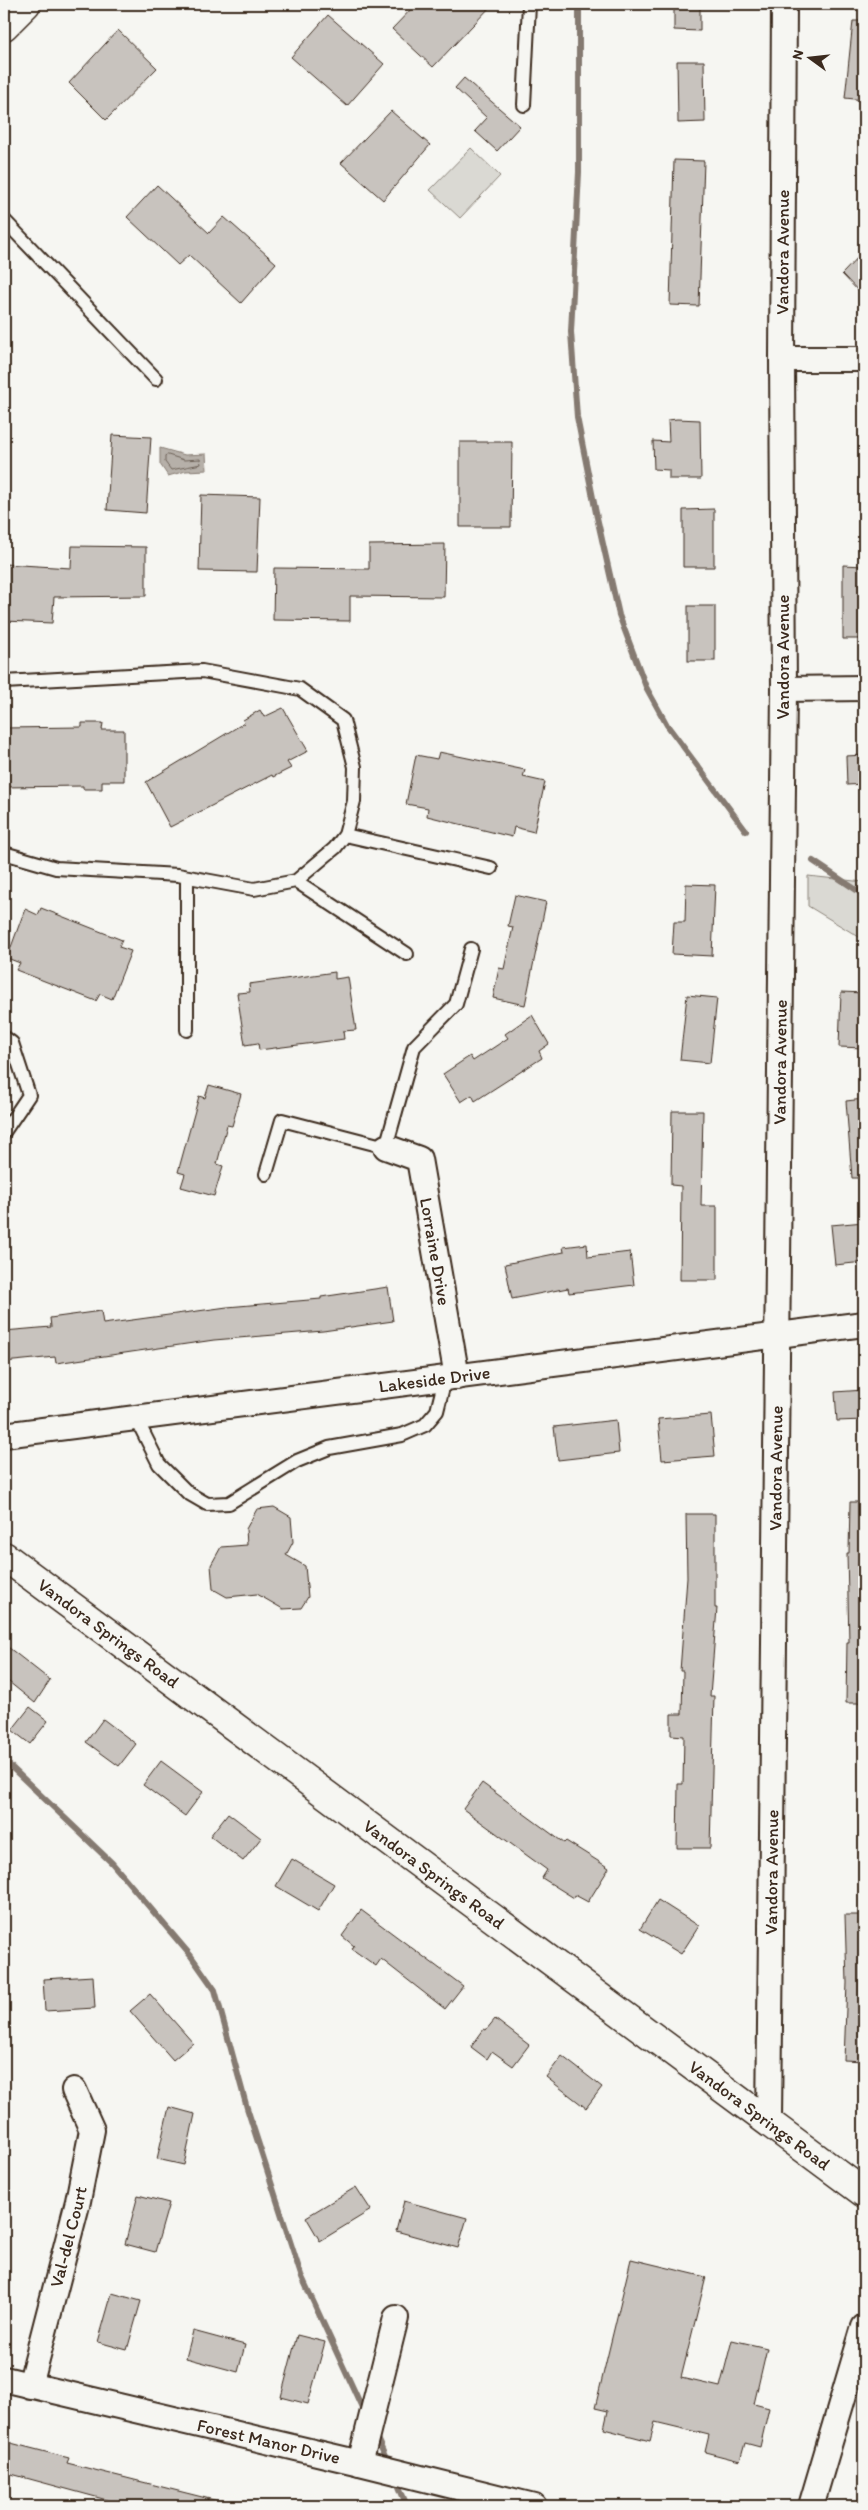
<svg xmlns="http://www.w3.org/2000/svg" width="868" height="2510" font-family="Itim,sans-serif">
<rect width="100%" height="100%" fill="#f6f6f2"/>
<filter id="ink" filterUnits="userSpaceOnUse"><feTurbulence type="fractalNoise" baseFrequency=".02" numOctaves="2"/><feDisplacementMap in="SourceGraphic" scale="10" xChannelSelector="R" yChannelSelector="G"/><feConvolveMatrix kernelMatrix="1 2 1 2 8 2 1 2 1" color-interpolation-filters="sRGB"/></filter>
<g filter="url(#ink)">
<g fill="#dad9d3" stroke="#8a8278">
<path d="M471,148L500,176L460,218L430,190Z"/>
<path d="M808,876L864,882V940L808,906Z"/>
</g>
<path fill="#b6b0a9" stroke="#857a71" d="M160,448L185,455L206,454L207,470L186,471L168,476L160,464Z"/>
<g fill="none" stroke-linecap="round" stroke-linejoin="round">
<path stroke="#6c6056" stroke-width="1" d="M168,455L184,460L200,459L201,464L171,470L165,462V456Z"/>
<g stroke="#857a71" stroke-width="6">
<path d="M579,4V172L571,332L577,417L596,513L619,615L646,687L667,725L746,831"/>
<path d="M813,861L864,895"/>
<path d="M7,1763L112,1863L191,1956L215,1990L247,2108L301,2275L365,2414"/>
<path d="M375,2434L388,2463"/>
<path d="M395,2477L407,2506"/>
</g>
</g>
<g fill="#c8c3be" stroke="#3b2a1e">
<path d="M416,4H493L433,67L392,29Z"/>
<path d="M674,4H700V31L674,30Z"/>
<path d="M328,15L384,64L347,106L291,57Z"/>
<path d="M853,21H864V100L845,98Z"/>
<path d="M118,30L157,68L106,120L69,83Z"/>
<path d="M677,61H704L705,122L678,123Z"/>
<path d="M464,78L520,126L497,151L475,131L487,118L455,88Z"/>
<path d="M391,111L430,145L383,200L341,163Z"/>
<path d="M674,160L704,161L699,306L670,305Z"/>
<path d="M157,185L209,233L224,217L276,263L241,303L189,255L178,265L127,217Z"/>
<path d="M864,251V297L842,274Z"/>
<path d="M677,419L700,420L701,479H669V470L654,469L653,441L669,442L668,420Z"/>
<path d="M112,435L151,437L146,513L107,510Z"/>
<path d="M460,442H512L511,527H460Z"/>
<path d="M201,495L260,497L257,572L199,571Z"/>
<path d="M714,509V567H683V510Z"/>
<path d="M445,544L444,597L350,596V621L273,620L274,568L369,569V545Z"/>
<path d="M72,546L146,547V596L54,597L52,623L4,621V564L71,568Z"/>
<path d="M843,565L864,566V639H843Z"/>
<rect x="688" y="606" width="27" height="55"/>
<path d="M283,708L308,751L287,762L291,768L273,777L272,775L170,827L146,782L244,723L243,720L260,710L264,717Z"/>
<path d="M82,723H103L102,730H124V781H102V789H83V786L4,787V728L82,727Z"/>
<path d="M439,752L525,770L523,777L545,782L534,832L514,827L512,837L427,816L428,808L406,804L416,755L437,759Z"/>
<path d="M864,755V784L847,785L846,756Z"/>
<path d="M686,884L715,885L712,956L672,954L674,922H685Z"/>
<path d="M515,895L546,902L525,1005L493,998L499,968L504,969L513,927L508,926Z"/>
<path d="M41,908L122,940L119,947L131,951L112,999L100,994L96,1001L16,970L20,963L7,958L25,909L38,915Z"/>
<path d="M335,972V979L348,977L356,1030L343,1031L344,1039L314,1043L259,1050L258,1043L245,1045L237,993L250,992L249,984Z"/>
<path d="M841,992L864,993V1048L839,1047Z"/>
<path d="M687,995L717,998L710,1063L680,1060Z"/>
<path d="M532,1015L549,1044L539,1051L542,1058L475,1101L472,1095L461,1102L443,1074L470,1056L473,1061L508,1038L505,1034Z"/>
<path d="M209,1085L241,1094L232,1126L227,1125L217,1164L223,1166L214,1196L181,1187L185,1174L178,1172L199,1096L205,1098Z"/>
<path d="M864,1099V1178H852L846,1101Z"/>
<path d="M672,1111H703L701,1206H717V1280H680L681,1186L671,1185Z"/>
<path d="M864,1222V1262L835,1265L831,1225Z"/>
<path d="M587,1244L588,1257L630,1252L634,1285L569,1293L568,1288L512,1299L505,1264L564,1252L563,1247Z"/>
<path d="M388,1287L393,1321L323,1331L214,1340L56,1363L55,1357L4,1362V1331L51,1327L50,1318L101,1311L103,1324L227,1307L321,1299V1297Z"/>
<path d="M864,1390V1420L837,1421L835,1392Z"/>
<path d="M711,1415L715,1456L662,1460L658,1419Z"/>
<path d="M616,1420L619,1453L558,1460L554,1427Z"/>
<path d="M850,1502H864V1703H846L847,1642H849L847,1553H849Z"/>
<path d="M274,1507L291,1517L293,1542L286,1555L305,1566L308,1597L301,1608L283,1609L257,1594L227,1597L213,1589L211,1565L221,1547L247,1545L246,1529L257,1509Z"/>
<path d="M686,1514H715V1608H717L710,1696H714L710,1848H677L678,1784H683L684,1736L671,1735V1714H682L683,1671H680L687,1578Z"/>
<path d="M4,1644L50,1680L35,1703L4,1678Z"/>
<path d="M30,1707L48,1721L30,1744L12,1730Z"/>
<path d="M103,1719L136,1744L119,1766L86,1742Z"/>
<path d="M161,1761L203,1792L185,1816L143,1785Z"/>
<path d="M482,1783L564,1843L566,1841L609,1868L588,1902L575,1895L574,1898L542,1878L547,1870L463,1809Z"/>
<path d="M228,1813L261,1838L243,1861L210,1836Z"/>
<path d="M292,1859L334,1884L318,1911L276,1886Z"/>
<path d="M658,1900L699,1926L681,1954L640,1929Z"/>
<path d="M361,1910L463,1986L445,2009L381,1959L376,1966L352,1949L354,1946L342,1936Z"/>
<path d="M845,1915H864V2061L844,2060L847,1983Z"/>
<path d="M93,1976L95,2008L45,2011L43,1979Z"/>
<path d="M150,1994L193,2043L173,2060L130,2011Z"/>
<path d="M495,2019L529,2045L513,2066L492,2051L487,2059L471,2047L484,2029L486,2030Z"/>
<path d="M562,2056L602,2087L586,2108L546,2077Z"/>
<path d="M169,2107L195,2114L184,2165L157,2159Z"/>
<path d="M356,2187L371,2210L320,2241L306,2217Z"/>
<path d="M138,2195L169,2203L155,2252L125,2244Z"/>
<path d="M404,2201L467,2218L458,2248L396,2231Z"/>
<path d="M631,2259L706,2277L681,2378L720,2387L732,2340L767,2348L754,2404L769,2408L760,2447L745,2443L740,2461L705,2452L709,2435L655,2422L650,2441L604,2429L608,2411L595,2408Z"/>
<path d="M112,2293L141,2301L127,2350L98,2342Z"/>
<path d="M193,2331L245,2345L238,2372L186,2358Z"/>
<path d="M297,2335L325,2342L308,2404L281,2397Z"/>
<path d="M7,2442L69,2458L67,2463L218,2501V2506H129L4,2472V2455Z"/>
</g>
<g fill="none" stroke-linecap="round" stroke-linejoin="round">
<defs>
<g id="lane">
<path d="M524,105L529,4"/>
<path d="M4,220L156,379"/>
<path d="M4,682L202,671L300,689L343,720L355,767L354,801L345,835L335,848L296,881L254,889L178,875L56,868L4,853"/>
<path d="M345,835L491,868"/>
<path d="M296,881L407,954"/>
<path d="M187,1030V877"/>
<path d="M4,1037L12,1043L29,1095L4,1132"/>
<path d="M266,1174L282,1120L386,1147L414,1047L456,1004L471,949"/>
<path d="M136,1418L159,1464L188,1493L207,1504L229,1503L297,1461L329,1448L402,1435L425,1425L437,1411L445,1379"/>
</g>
<g id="street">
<path d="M782,359H864"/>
<path d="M784,689L864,688"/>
<path id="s1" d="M386,1147L419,1159L457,1377"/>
<path id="s2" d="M4,1435L864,1324"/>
<path id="s3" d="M769,2120L784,689L782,359L784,4"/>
<path id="s4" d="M4,2379L360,2463L534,2506"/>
<path id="s5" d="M30,2386L78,2201L92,2130L74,2090"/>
<path d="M360,2463L396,2318"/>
<path d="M811,2506L864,2327"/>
</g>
<g id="secondary">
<path d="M4,26L26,4"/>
<path id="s6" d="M4,1556L864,2193"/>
</g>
</defs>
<use href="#lane" stroke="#3b2a1e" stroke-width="16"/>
<use href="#street" stroke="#3b2a1e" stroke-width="28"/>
<use href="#secondary" stroke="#3b2a1e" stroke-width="31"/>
<use href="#lane" stroke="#f6f6f2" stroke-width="12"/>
<use href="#street" stroke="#f6f6f2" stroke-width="24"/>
<use href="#secondary" stroke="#f6f6f2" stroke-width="28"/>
</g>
</g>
<g text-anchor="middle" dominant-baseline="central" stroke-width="5" stroke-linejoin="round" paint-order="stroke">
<g font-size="18" fill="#3b2a1e" stroke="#f6f6f2">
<text stroke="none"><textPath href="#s3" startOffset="1868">Vandora Avenue</textPath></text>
<text transform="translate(783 657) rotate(-90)">Vandora Avenue</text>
<text stroke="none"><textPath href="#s3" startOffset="1058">Vandora Avenue</textPath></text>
<text stroke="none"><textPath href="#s1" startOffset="129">Lorraine Drive</textPath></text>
<text stroke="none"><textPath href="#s2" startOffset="434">Lakeside Drive</textPath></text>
<text stroke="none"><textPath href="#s3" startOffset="652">Vandora Avenue</textPath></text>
<text stroke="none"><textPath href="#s6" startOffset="130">Vandora Springs Road</textPath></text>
<text stroke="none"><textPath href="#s3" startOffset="248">Vandora Avenue</textPath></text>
<text stroke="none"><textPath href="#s6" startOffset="535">Vandora Springs Road</textPath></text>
<text stroke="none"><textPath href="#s6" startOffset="940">Vandora Springs Road</textPath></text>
<text stroke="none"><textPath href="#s5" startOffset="154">Val-del Court</textPath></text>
<text stroke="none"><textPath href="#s4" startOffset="272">Forest Manor Drive</textPath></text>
</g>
</g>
<rect width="868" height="2510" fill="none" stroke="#f6f6f2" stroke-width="20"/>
<rect x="10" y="10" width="848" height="2490" fill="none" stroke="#3b2a1e" stroke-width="2" filter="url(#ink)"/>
<g transform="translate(810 58) rotate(285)" stroke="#f6f6f2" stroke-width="4" paint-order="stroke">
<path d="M0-4L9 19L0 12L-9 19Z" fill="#3b2a1e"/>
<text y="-8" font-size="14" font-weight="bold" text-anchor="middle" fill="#3b2a1e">N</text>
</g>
</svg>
